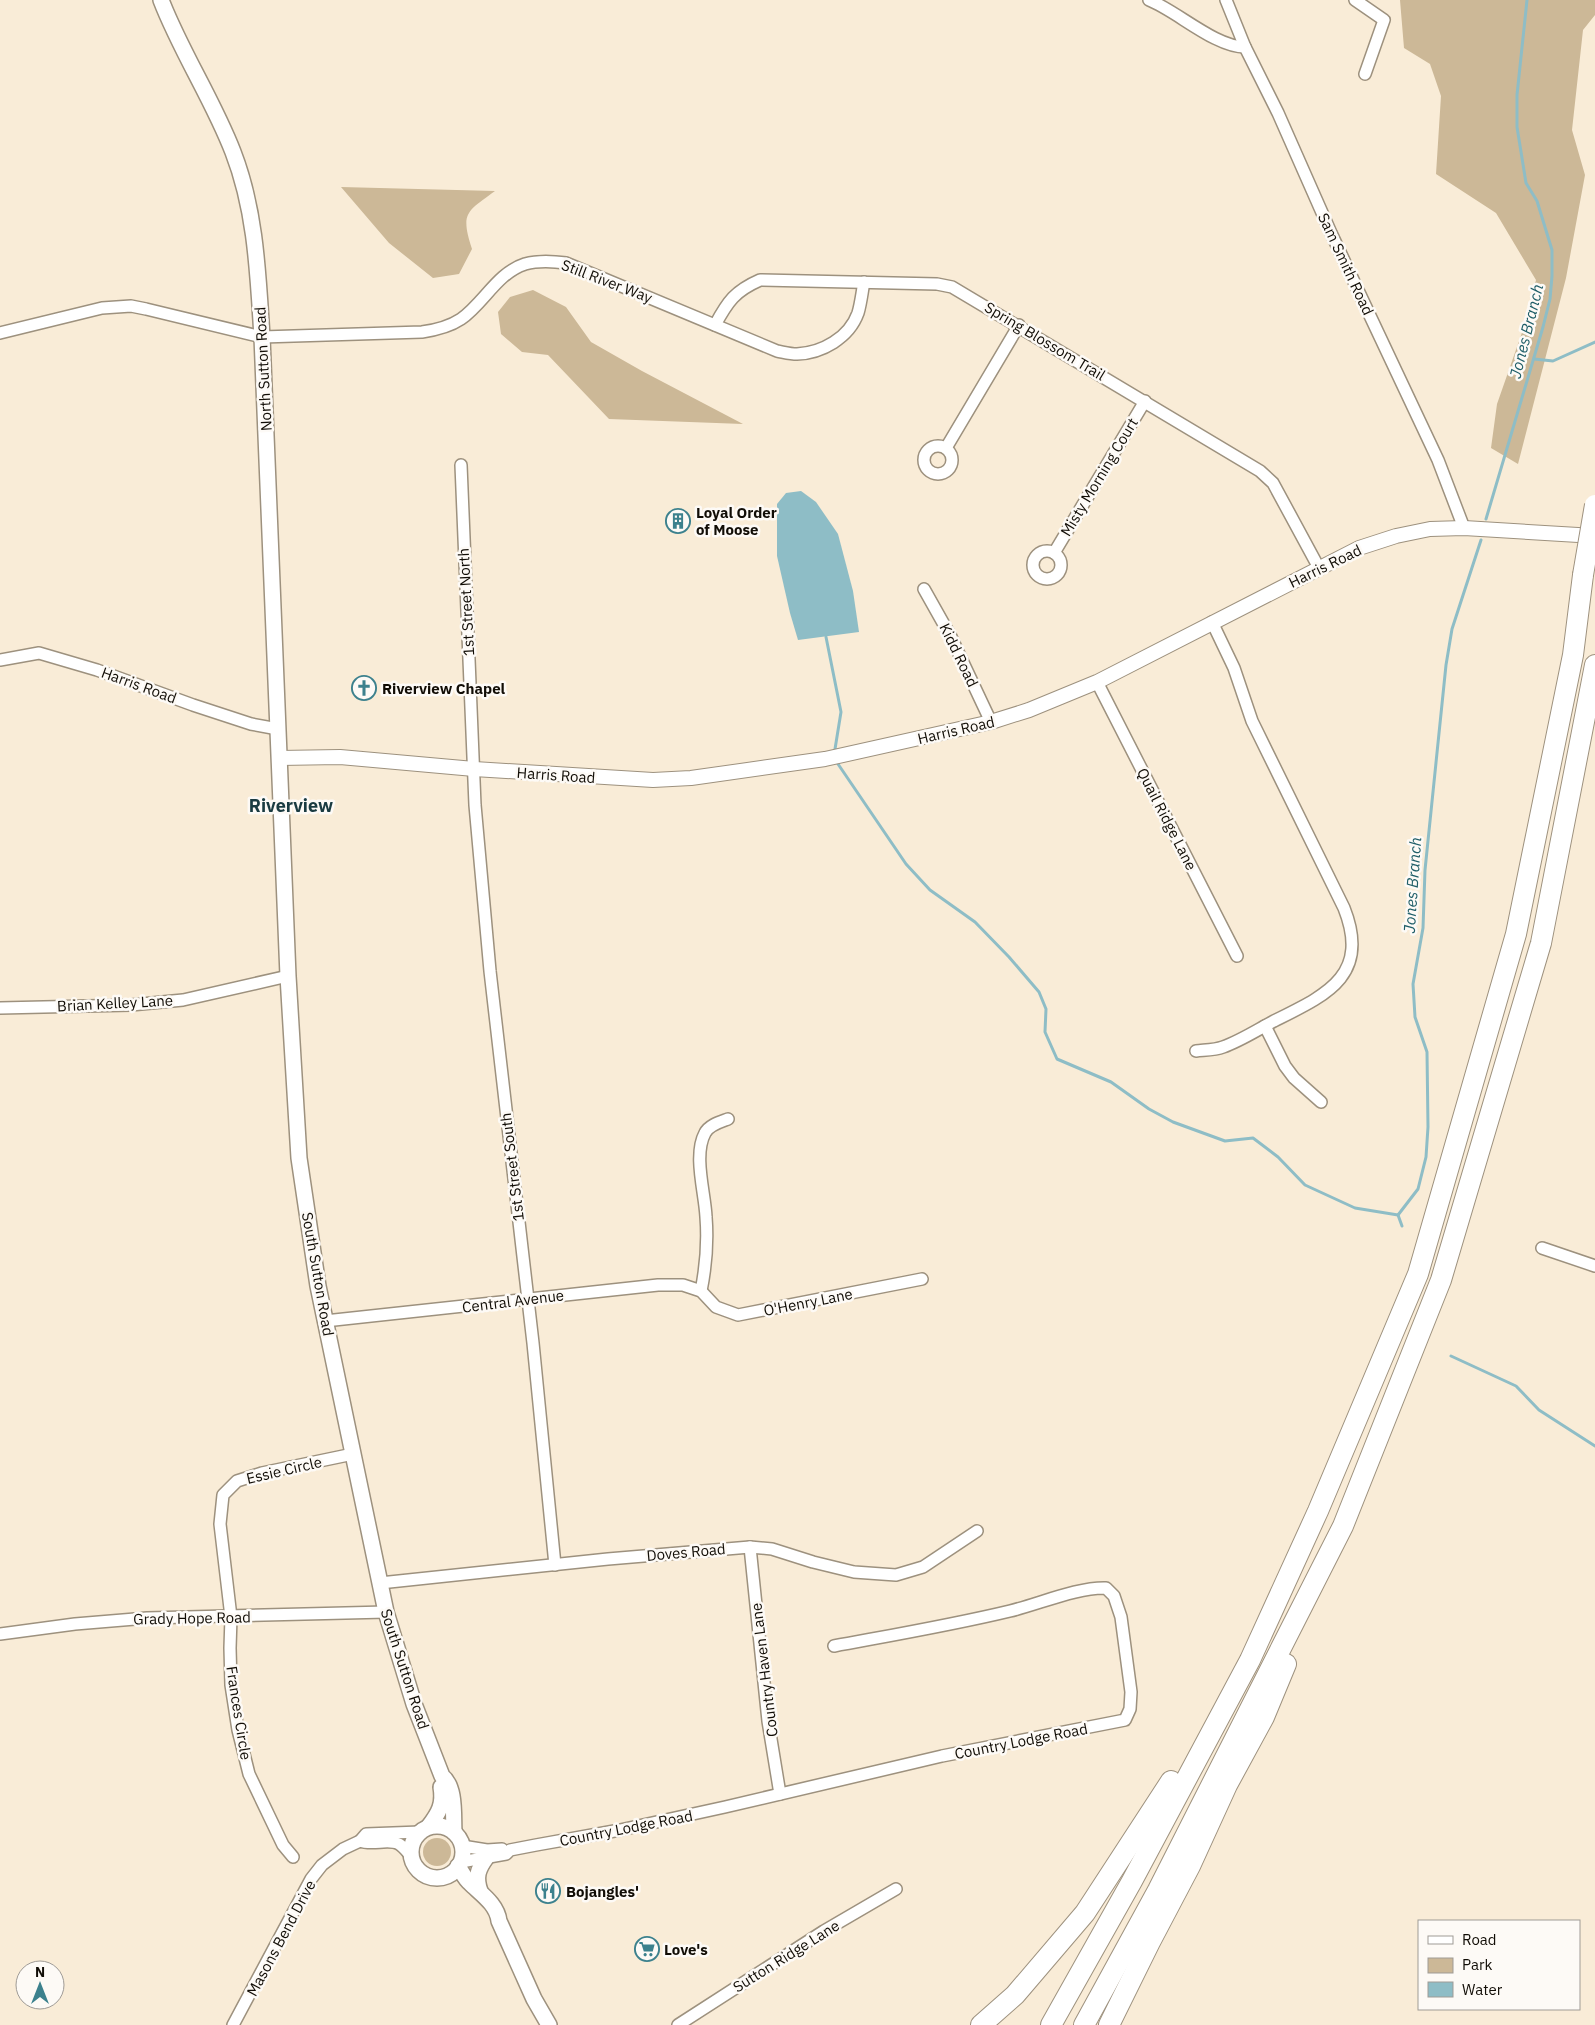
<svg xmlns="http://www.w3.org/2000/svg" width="1595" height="2025" font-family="'IBM Plex Sans',sans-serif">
<rect width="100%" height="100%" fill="#f9ecd7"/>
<g fill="#ccb897">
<path d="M1400,0H1595V15L1583,30L1572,130L1585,175L1566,278L1518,464L1491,448L1497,404L1525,324L1536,280L1496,213L1436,174L1441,96L1430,64L1404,48Z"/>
<path d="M341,187L495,191C467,212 460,212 472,249L459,274L433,278L389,243Z"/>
<path d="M533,290L566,307L591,342L642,371L743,424L609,419L548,355L522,352L501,334L498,312L510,297Z"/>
<circle cx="437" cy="1852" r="14"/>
</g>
<path fill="#8ebdc6" d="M801,491L816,502L838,534L853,591L859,632L798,640L790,613L777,556V504L786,493Z"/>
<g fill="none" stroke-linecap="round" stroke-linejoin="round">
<g stroke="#8ebdc6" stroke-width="3">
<path d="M1534,359L1553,361L1595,342"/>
<path d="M1486,519L1543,327L1550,299L1552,276V250L1537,201L1526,183L1517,127V95L1527,0"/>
<path d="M826,637L841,712L835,749"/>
<path d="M838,764L906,864L930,890L975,922L1009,957L1039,992L1046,1009L1045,1032L1057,1059L1111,1082L1149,1109L1173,1122L1225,1141L1253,1138L1278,1157L1305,1185L1355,1208L1398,1215"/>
<path d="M1398,1215L1418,1189L1426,1157L1428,1127L1427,1052L1415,1017L1413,984L1423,928L1425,870L1446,665L1452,629L1481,540"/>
<path d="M1398,1215L1402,1226"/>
<path d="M1451,1356L1516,1386L1539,1410L1595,1446"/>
</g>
<defs>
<g id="minor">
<path d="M1149,0C1177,11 1215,47 1245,47"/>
<path d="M1226,0L1245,47L1278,113L1331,233L1438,460L1464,528"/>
<path d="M1355,0L1384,20L1365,74"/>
<path d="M715,325C728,301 735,291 760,280L937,284L952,287L1260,471L1273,483L1319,568"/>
<path d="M0,333L102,308L131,306L146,309L262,337L422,332C436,330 449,327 461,319C484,303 497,273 525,264C539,260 552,261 566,263L777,351C783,352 790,354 797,354C822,353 849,338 858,313C861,303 862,292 864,282"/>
<circle cx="938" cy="460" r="14"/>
<path d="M946,448L1019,325"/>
<path d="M461,465L475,805L490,971L533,1343L555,1565"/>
<circle cx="1047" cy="565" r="14"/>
<path d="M1054,553L1145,401"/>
<path d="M924,589L951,637L991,722"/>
<path d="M0,660L39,653L97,670L193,705L251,724L278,729"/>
<path d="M1097,682L1237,956"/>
<path d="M0,1008L131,1005L183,1000L288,976"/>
<path d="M1265,1026L1285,1066L1294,1078L1321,1102"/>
<path d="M1196,1051C1204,1050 1215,1050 1223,1047C1240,1041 1257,1030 1274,1021C1326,995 1371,976 1344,908L1252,721L1234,668L1212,622"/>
<path d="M1542,1248L1595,1266"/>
<path d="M701,1291C706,1266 708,1242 706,1217C705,1193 693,1155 705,1133C709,1125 720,1122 728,1119"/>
<path d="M325,1321L658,1285H683L701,1291L716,1307L738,1315L922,1279"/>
<path d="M750,1547L768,1721L780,1794"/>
<path d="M380,1583L608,1559L750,1547L772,1549L813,1562L854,1572L896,1575L923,1567L977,1531"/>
<path d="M0,1634L75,1624L147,1618L386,1612"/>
<path d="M360,1841C373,1846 388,1838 399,1844C404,1847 407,1852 411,1856"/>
<path d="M462,1846L487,1850L502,1849"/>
<path d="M293,1857L283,1845L249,1774L238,1730L231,1685L230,1648L231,1617L220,1524L223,1495L237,1481L262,1473L353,1454"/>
<path d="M461,1862L506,1854L510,1850L536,1845L620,1830L725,1807L942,1756L1125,1720L1130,1709L1131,1692L1121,1617L1114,1596L1106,1588C1078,1587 1039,1604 1010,1611C952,1625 893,1635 834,1646"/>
<path d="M233,2025L311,1879L322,1865L343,1849L360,1841L366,1834L420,1832"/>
<path d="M678,2025L824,1931L896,1889"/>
</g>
<path id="tertiary" d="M279,758L340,757L474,769L653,780L691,778L825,759L991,722L1029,710L1097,682L1359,548L1396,536L1430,529L1464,528L1595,536"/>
<g id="secondary">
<path d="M161,0C181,52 213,100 233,152C256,211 258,275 262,337L288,976L299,1158L318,1286L386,1612L414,1704L442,1776C456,1787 453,1815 454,1832"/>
<circle cx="437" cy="1852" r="26"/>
<path d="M429,1826C439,1813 444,1804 441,1787"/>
<path d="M458,1866C462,1872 465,1879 470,1883C481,1894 497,1904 499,1921L534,1999L549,2025"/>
<path d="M480,1891C475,1877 478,1869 486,1858"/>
</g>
<g id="motorway">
<path d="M981,2025L1015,1995L1085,1913L1171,1781"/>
<path d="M1051,2025L1132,1881L1250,1660L1318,1511L1418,1274L1516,934L1573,655L1583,575"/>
<path d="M1084,2025L1158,1890L1343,1526L1441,1280L1541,943L1595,665"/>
<path d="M1109,2025L1150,1942L1190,1866L1227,1785L1264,1717L1286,1664"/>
</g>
</defs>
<use href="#minor" stroke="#9d917e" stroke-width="14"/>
<use href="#tertiary" stroke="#9d917e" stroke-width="16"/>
<use href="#secondary" stroke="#9d917e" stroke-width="18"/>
<use href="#motorway" stroke="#9d917e" stroke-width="22"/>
<use href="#minor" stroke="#fff" stroke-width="11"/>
<use href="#tertiary" stroke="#fff" stroke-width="14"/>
<use href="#secondary" stroke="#fff" stroke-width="15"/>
<use href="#motorway" stroke="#fff" stroke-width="20"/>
<defs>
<path id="motorway-bridge" d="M1583,575L1595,505"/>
</defs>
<use href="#motorway-bridge" stroke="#9d917e" stroke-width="22" stroke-linecap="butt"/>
<use href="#motorway-bridge" stroke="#fff" stroke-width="20"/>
</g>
<defs>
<symbol id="building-ring" viewBox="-11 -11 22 22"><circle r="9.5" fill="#fdfaf6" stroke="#3c818d" stroke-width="1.5"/><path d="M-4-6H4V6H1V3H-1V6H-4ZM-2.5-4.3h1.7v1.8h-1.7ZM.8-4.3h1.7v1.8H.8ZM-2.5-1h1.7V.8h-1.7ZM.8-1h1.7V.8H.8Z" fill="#3c818d"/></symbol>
<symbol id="church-ring" viewBox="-11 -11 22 22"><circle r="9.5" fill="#fdfaf6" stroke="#3c818d" stroke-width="1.5"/><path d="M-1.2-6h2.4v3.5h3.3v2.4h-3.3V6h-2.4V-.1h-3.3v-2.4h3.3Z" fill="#3c818d"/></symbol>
<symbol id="restaurant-ring" viewBox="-11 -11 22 22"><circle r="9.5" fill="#fdfaf6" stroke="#3c818d" stroke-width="1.5"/><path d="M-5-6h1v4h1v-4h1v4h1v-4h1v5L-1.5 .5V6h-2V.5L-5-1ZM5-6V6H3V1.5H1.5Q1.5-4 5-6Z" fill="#3c818d"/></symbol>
<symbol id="supermarket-ring" viewBox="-11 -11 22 22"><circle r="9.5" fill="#fdfaf6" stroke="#3c818d" stroke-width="1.5"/><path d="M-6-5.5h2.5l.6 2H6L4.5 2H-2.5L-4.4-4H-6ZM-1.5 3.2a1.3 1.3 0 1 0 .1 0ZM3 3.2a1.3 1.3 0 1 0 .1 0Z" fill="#3c818d"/></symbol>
</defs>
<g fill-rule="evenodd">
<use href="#building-ring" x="664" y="507" width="28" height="28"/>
<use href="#church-ring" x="350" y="674" width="28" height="28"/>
<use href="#restaurant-ring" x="534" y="1877" width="28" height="28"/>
<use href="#supermarket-ring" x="633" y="1935" width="28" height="28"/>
</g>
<g text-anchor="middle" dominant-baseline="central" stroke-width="5" stroke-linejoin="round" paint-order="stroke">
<g font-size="15" fill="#110d06" stroke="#fdfaf6">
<text transform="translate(1346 264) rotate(65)">Sam Smith Road</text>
<text transform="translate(607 281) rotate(21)">Still River Way</text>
<text transform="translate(1045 341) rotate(31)">Spring Blossom Trail</text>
<text transform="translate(263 369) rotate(-93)">North Sutton Road</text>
<text transform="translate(1099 477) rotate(-59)">Misty Morning Court</text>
<text transform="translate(1325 566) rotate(-26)">Harris Road</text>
<text transform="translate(466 602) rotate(-93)">1st Street North</text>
<text transform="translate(959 655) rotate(64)">Kidd Road</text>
<text transform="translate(139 685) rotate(20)">Harris Road</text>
<text transform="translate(956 730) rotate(-13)">Harris Road</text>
<text transform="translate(556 775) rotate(4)">Harris Road</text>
<text transform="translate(1167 819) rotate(63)">Quail Ridge Lane</text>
<text transform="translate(115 1003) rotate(-3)">Brian Kelley Lane</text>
<text transform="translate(512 1167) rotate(-97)">1st Street South</text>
<text transform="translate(318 1274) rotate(80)">South Sutton Road</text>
<text transform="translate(513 1301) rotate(-7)">Central Avenue</text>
<text transform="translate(808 1302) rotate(-11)">O'Henry Lane</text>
<text transform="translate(284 1470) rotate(-13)">Essie Circle</text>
<text transform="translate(686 1552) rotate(-5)">Doves Road</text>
<text transform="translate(192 1618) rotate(-1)">Grady Hope Road</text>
<text transform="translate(405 1669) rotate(72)">South Sutton Road</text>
<text transform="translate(764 1670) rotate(-97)">Country Haven Lane</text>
<text transform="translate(239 1713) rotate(81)">Frances Circle</text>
<text transform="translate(1021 1741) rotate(-11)">Country Lodge Road</text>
<text transform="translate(626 1828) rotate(-11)">Country Lodge Road</text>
<text transform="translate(281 1938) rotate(-62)">Masons Bend Drive</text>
<text transform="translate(786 1956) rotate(-32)">Sutton Ridge Lane</text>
</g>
<g font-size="15" font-weight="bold" fill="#110d06" stroke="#fdfaf6" text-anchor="start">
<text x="696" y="512">Loyal Order<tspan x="696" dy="17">of Moose</tspan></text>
<text x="382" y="688">Riverview Chapel</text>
<text x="566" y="1891">Bojangles'</text>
<text x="664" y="1949">Love's</text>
</g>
<g font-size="16" font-style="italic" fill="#1f5e68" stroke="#fdfaf6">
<text transform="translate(1526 331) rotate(-76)">Jones Branch</text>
<text transform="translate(1412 885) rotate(-86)">Jones Branch</text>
</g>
<g font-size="18" font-weight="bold" fill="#1a3b41" stroke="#fdfaf6">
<text x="291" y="805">Riverview</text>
</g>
</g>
<rect x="1418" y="1920" width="162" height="90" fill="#fdfaf6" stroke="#9f9b96"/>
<rect x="1428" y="1936" width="25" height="8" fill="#ffffff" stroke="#9f9b96"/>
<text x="1462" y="1945" font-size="15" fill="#110d06">Road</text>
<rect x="1428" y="1958" width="25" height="15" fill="#ccb897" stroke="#9f9b96"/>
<text x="1462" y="1970" font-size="15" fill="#110d06">Park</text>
<rect x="1428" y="1982" width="25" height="15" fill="#8ebdc6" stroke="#9f9b96"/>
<text x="1462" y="1995" font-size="15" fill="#110d06">Water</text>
<g transform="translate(40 1985)"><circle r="24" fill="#fdfaf6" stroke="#9f9b96"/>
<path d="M0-4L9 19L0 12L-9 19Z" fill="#3c818d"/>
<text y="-8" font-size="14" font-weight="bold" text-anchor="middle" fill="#110d06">N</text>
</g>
</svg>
